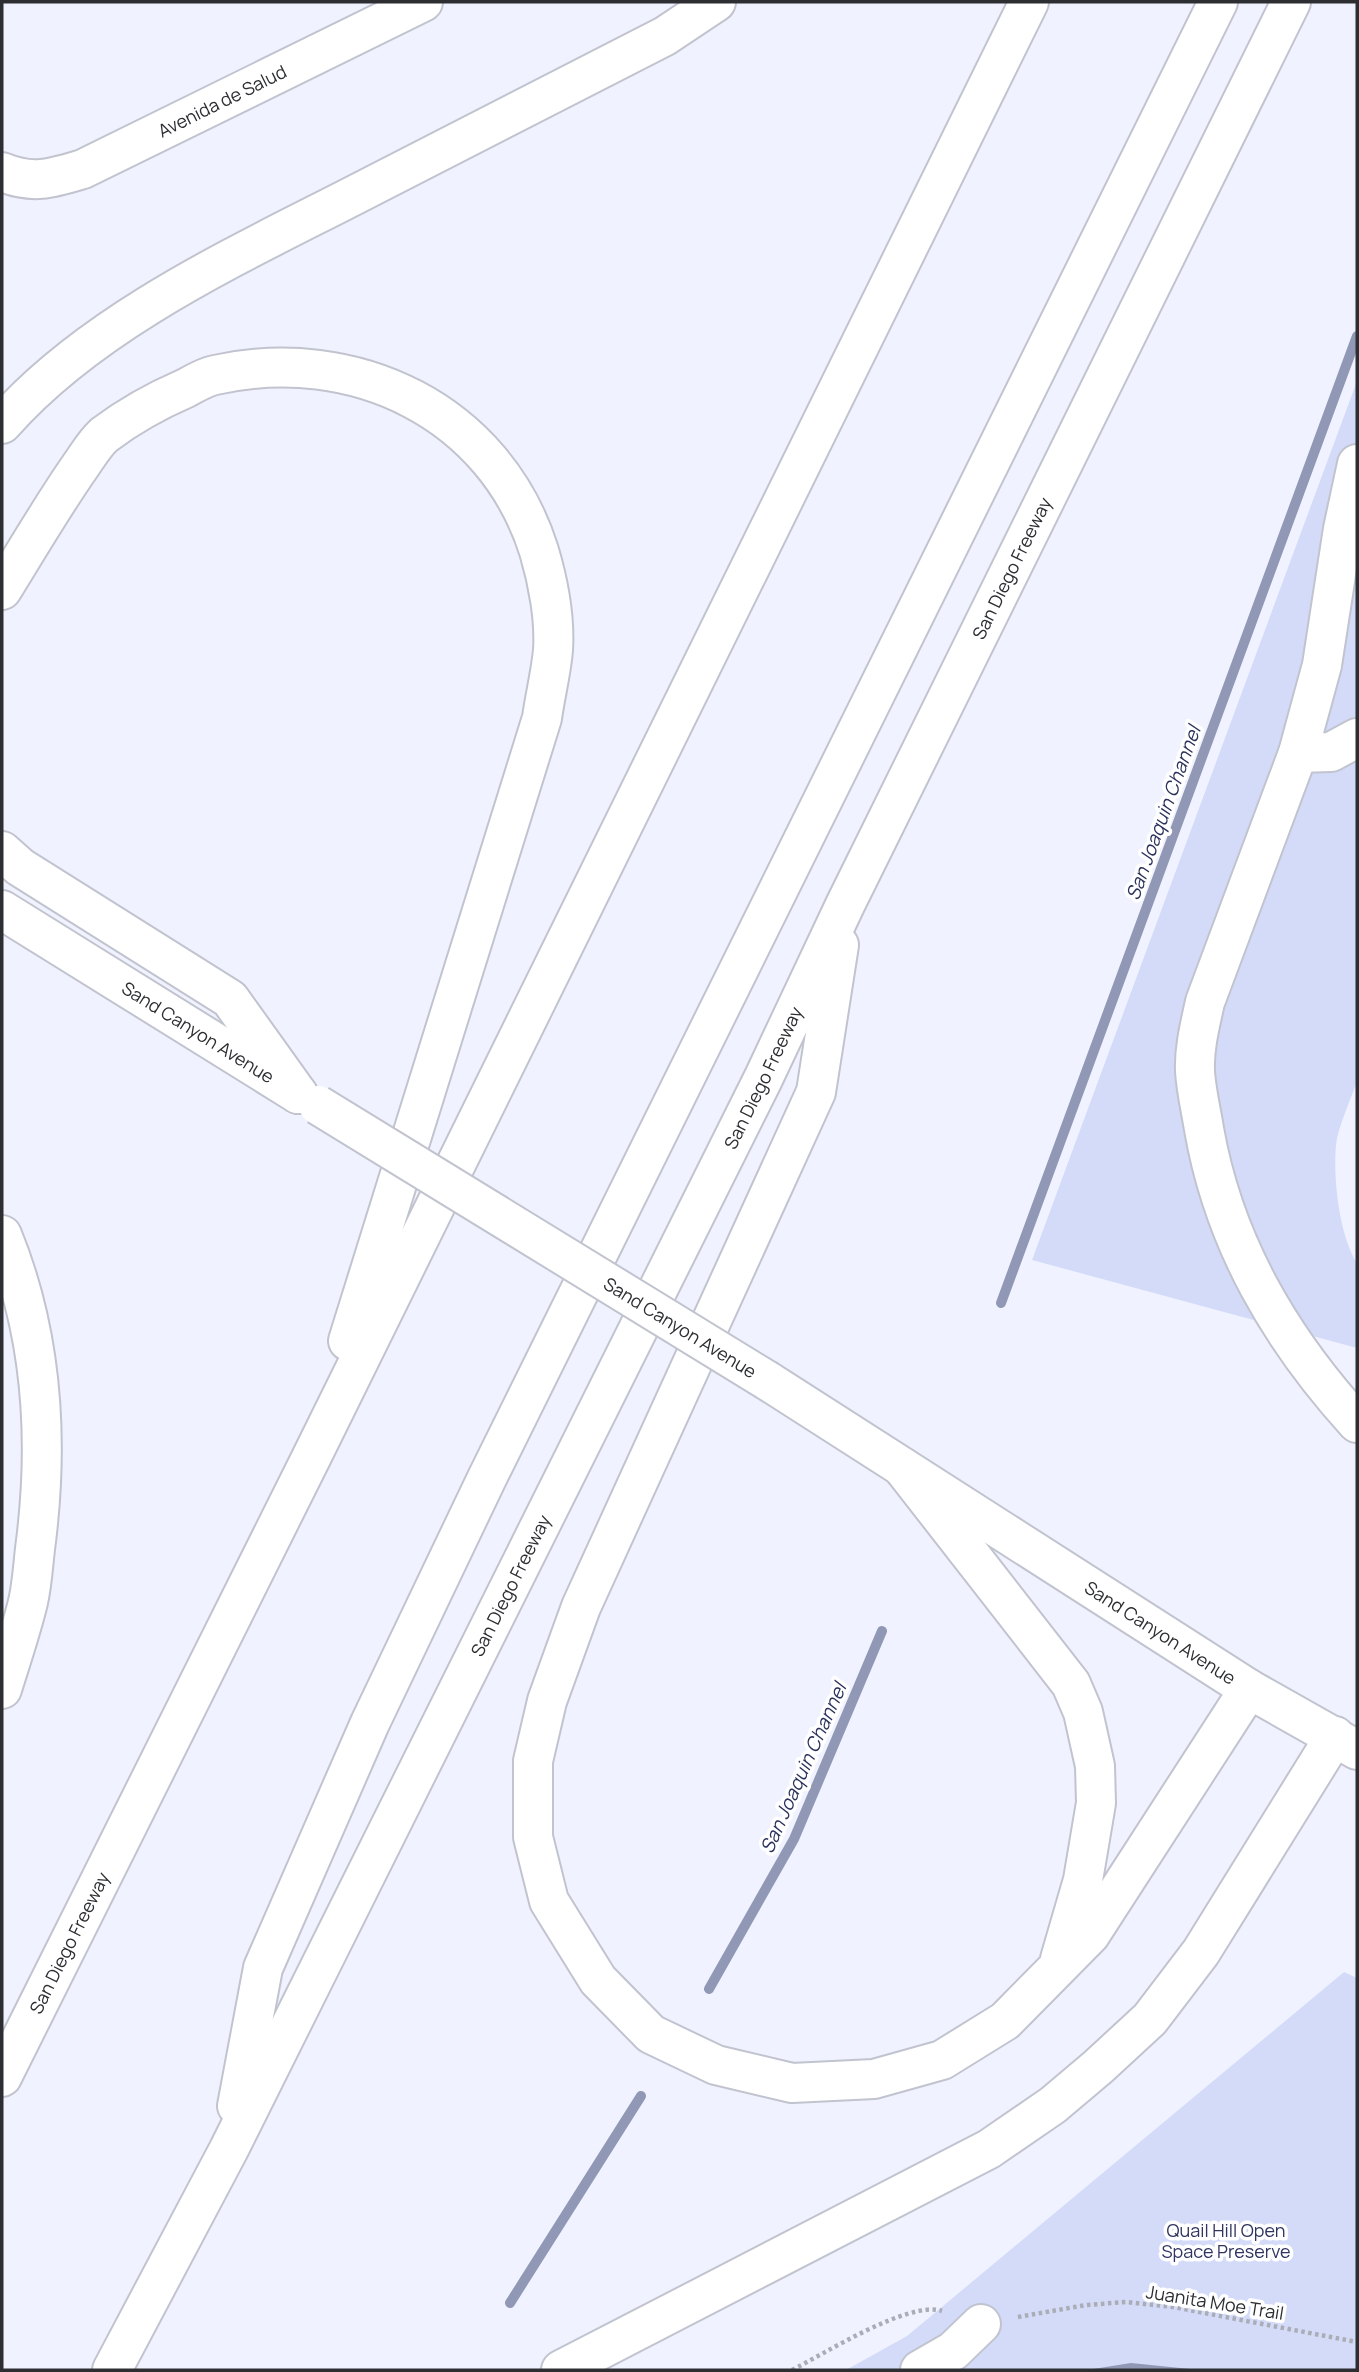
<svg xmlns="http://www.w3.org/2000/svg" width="1359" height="2372" font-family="Manrope,sans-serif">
<rect width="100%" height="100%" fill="#f0f3ff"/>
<g fill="#d3dbf9">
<path d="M1357,381V1081C1351,1100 1338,1126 1336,1145C1333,1178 1339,1235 1357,1263V1348L1032,1260Z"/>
<path d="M1344,1972L1357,1978V2370H846L907,2336Z"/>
</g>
<path fill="#9198b5" d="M1131,2363L1200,2370H1087Z"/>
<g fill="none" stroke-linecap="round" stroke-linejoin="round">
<g stroke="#9198b5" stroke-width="10">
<path d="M1001,1303L1357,336"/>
<path d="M709,1989L794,1839L882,1631"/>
<path d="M510,2303L641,2096"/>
</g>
<defs>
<g id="minor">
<path id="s1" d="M2,172C33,185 53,178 83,169L423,2"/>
<path d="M1357,464L1343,529L1322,665L1298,753L1205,1002C1200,1025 1194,1048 1195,1071C1196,1090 1201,1110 1204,1129C1224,1243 1280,1338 1357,1423"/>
<path d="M1298,753L1331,752L1357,738"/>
<path d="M920,2370L953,2351L981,2324"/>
</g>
<g id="major">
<path id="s2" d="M2,910L298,1094"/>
<path id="s3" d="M768,1381L1249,1689L1357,1750"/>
</g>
<g id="highway">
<path d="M2,424C89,325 227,260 343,201C450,146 557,91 665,36L716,2"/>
<path d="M2,590C28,548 53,505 81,465C88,455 95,443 104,435C129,416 156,401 186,388C195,383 205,377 215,375C354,344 495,411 539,551C548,581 555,619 553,650C551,673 545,696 542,718L348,1341"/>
<path d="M2,851L20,867L230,999L298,1094"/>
<path d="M839,945L816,1092L581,1607L547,1701L533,1761V1837L549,1901L598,1980L651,2034L716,2065L792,2083L874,2079L942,2060L1005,2021L1090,1935L1249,1689"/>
<path d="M2,1235C43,1335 49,1443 35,1549C33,1566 32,1585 28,1602C21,1631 11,1660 2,1689"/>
<path d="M902,1467L1071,1684L1083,1712L1095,1766L1096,1803L1083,1880L1060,1959"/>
<path id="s4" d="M2,2077L312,1456L1029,2"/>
<path d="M237,2106L263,1968L370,1723L487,1478L1218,2"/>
<path id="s5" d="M112,2370L229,2149L763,1079L845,905L1291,2"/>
<path d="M561,2370L989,2149L1053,2105L1098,2067L1150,2019L1201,1952L1335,1736"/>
</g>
</defs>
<use href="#minor" stroke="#c1c4cf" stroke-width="42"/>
<use href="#major" stroke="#c1c4cf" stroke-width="42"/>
<use href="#highway" stroke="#c1c4cf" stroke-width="42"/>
<g stroke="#abadb6" stroke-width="4.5" stroke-dasharray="3.5 3.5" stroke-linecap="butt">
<path d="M1018,2317L1086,2305L1126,2302L1173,2307L1357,2342"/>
<path d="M792,2370C824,2354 909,2300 942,2311"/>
</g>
<use href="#minor" stroke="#fff" stroke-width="38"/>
<use href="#major" stroke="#fff" stroke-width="38"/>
<use href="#highway" stroke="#fff" stroke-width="38"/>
<defs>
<g id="major-bridge">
<path id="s6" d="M318,1105L768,1381"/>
</g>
</defs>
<use href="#major-bridge" stroke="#c1c4cf" stroke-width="42" stroke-linecap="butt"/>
<use href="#major-bridge" stroke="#fff" stroke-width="38"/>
</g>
<g text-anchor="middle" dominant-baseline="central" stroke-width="7" stroke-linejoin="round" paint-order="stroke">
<g font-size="18" fill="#2d2e32" stroke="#fff">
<text stroke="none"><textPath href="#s1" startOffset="238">Avenida de Salud</textPath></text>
<text stroke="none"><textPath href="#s5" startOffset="2014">San Diego Freeway</textPath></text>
<text stroke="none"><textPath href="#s2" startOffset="231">Sand Canyon Avenue</textPath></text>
<text stroke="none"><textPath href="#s5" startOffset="1447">San Diego Freeway</textPath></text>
<text stroke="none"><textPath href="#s6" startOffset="425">Sand Canyon Avenue</textPath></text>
<text stroke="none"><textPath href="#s5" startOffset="880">San Diego Freeway</textPath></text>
<text stroke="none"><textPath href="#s3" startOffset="466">Sand Canyon Avenue</textPath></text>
<text stroke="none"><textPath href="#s4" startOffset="150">San Diego Freeway</textPath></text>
<text transform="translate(1215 2302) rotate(9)">Juanita Moe Trail</text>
</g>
<g font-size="18" fill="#2f3560" stroke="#fff">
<text x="1226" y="2230">Quail Hill Open<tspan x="1226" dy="21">Space Preserve</tspan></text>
</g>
<g font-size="19" font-style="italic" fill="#2a315b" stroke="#fff">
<text transform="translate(1163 813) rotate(-70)">San Joaquin Channel</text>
<text transform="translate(803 1768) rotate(-66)">San Joaquin Channel</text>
</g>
</g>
<rect width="1359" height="2372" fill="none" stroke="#2d2e32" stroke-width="7"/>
</svg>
